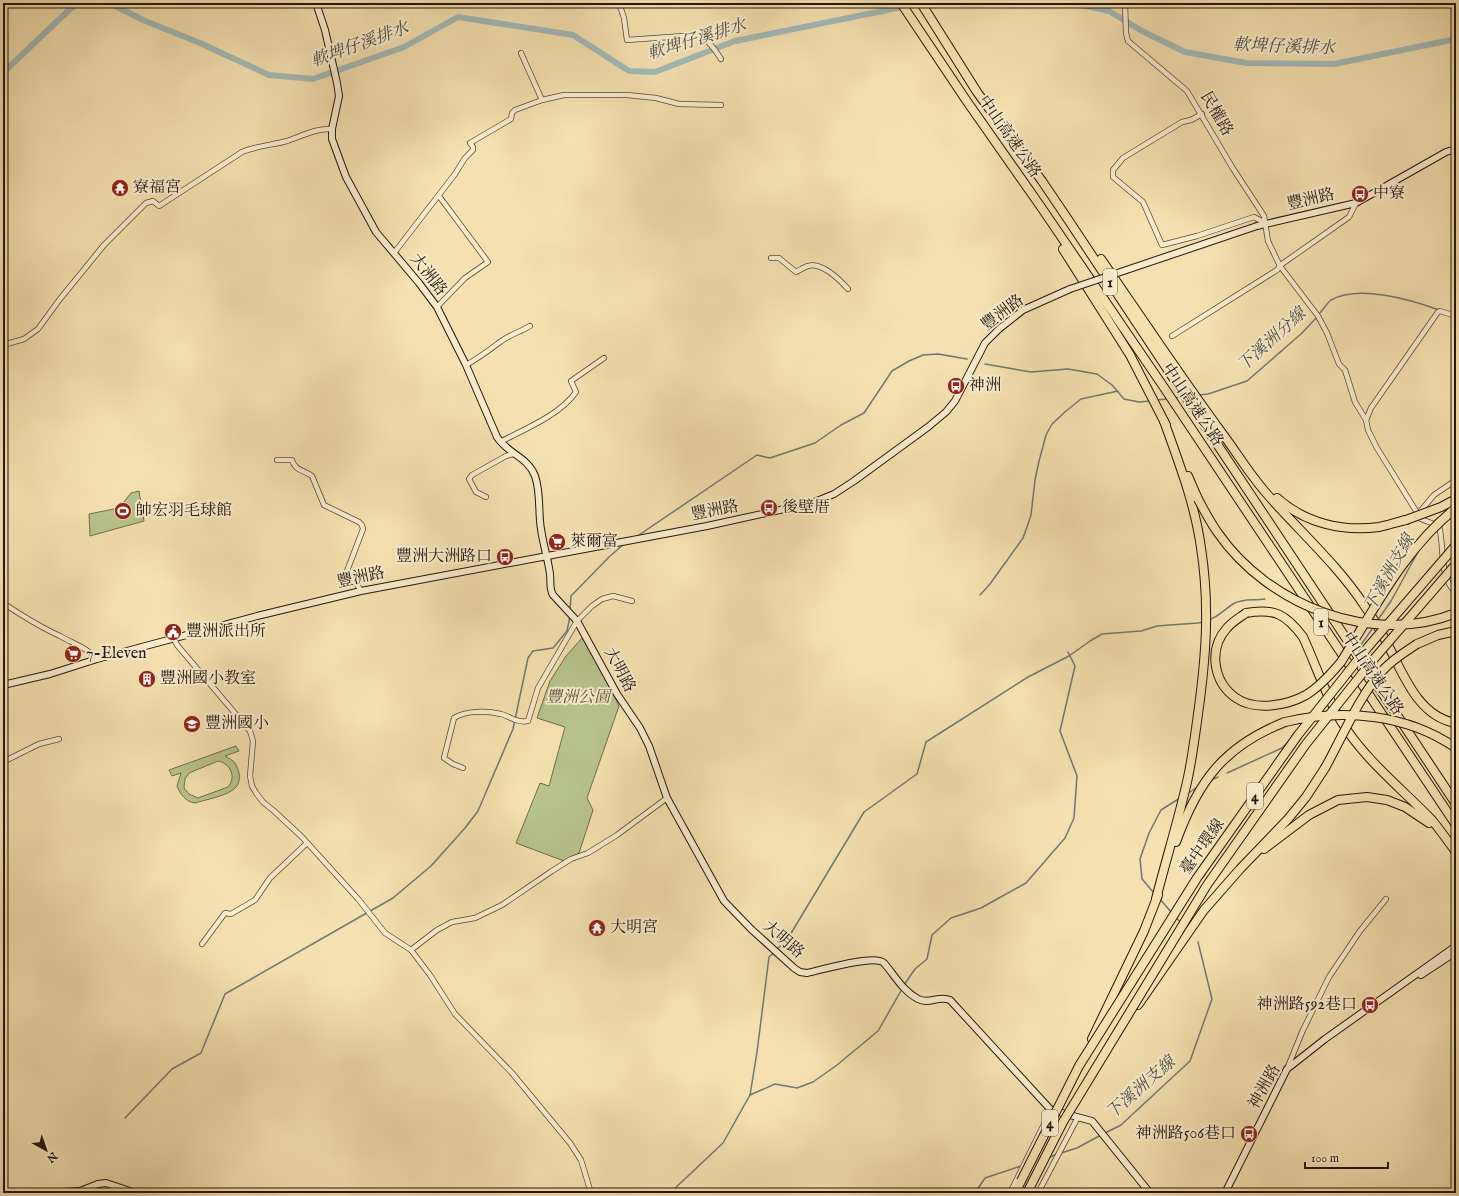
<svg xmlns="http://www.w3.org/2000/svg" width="1459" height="1196" font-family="'IM FELL English','Noto Serif TC',serif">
<rect width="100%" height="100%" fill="#f4e0b0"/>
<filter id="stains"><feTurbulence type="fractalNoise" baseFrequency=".005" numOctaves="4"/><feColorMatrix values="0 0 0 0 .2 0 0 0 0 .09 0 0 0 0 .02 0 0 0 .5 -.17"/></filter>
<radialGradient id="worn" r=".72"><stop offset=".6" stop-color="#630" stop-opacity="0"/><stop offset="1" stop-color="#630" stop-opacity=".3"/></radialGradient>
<g fill="#b8c38d" stroke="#6e6c4c" fill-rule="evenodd">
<path d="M139,491L144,521L90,536L89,514L119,508L131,493Z"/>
<path d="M583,637L595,657L619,706L587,798L593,810L579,853L564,861L516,843L540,783L549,786L565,727L537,718L550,681L566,656Z"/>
<path d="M236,746L239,751L225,756C228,758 233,760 235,763C241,773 242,785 231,791C224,796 205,800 195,803C186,802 180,794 177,786L181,773L172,776L169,770ZM218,761C230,763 237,777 228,787L198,798L189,794L184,788L185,779L189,773Z"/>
</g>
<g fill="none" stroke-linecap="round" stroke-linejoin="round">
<g stroke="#6f7872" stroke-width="1.5">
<path d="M1319,314C1323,310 1327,303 1331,300C1358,284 1412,300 1439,310"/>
<path d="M985,364L1031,372L1068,369L1097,374L1112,385L1124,399L1139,402L1150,401"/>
<path d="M1198,395L1208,394L1247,381L1302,333L1317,317"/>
<path d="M1174,398L1182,397"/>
<path d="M1156,400L1168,399"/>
<path d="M636,537L757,455L770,458L815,443L841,425L864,413L892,371L909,361L923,355L938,354L967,359"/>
<path d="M980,595L990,584L1023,538L1027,527L1031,515L1035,480L1039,461L1046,435L1052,424L1066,411L1081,399L1118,391"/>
<path d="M570,610L571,596L609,557L624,544"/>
<path d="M1209,620C1219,616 1225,609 1233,604C1243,598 1254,601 1265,599"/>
<path d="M1377,621L1391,601L1418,552"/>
<path d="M1358,649L1372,629"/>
<path d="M1227,773L1282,748L1290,740"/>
<path d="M1211,780L1218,777"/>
<path d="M1187,794L1199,786"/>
<path d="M1154,893L1142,879L1140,859L1149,833L1161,810L1180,798"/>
<path d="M1159,898L1171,912"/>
<path d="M1175,916L1181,923"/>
<path d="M777,949L787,940L864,812L917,774L926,742L1028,677L1069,656L1090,641L1102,634L1141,631L1157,626L1170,625L1198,623L1203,622"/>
<path d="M904,985L915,969L927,959L932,935L951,918L981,908L1026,883L1065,838L1074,818L1077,776L1060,731L1075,666L1068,652"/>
<path d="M750,1095L757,1052L769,957L775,952"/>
<path d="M125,1118L172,1069L201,1053L225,994L393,898L431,866L465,828L478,811L513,729L528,658L533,651L553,648L567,631L570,616"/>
<path d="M1105,1133L1121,1125L1190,1061L1212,999L1198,942"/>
<path d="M1061,1153L1077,1148L1101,1135"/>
<path d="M1050,1157L1057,1154"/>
<path d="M670,1193L723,1143L750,1095L775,1084L797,1088L813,1082L837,1065L878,1031L902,989"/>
<path d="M975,1193L985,1178L1021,1166"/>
</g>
<g stroke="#a2bab7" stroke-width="6">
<path d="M109,3L143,20L200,43L269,75L313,79L404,47L458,17L573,35L629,71L655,72L735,41L922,3"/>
<path d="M1072,3L1109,11L1142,31L1185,52L1246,63L1334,64L1456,39"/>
<path d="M3,72L6,70L70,9L78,3"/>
</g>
<defs>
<g id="street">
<path d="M619,3L624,18L627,40L698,35C708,39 715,50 721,59"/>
<path d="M1125,3L1126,33L1128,41L1187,91L1232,167L1264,216L1268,241L1280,266L1318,316L1327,333L1339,364L1345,370L1355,402L1366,420L1368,430L1377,448L1421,519L1439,526C1445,548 1438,576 1456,593"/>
<path d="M521,53L542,100"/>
<path d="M1202,114L1191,120L1182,122L1123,158L1113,170V177L1143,202L1162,245L1197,236L1254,217L1265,223"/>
<path d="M394,253L455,174L465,158L473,150V147L470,143L511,119L512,113L515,110L542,100L564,95H627L656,98L679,104L721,105"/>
<path d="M771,258H779L796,272C800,270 804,267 808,266C821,261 840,280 848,289"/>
<path d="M437,307L465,278L488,262L439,196"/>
<path d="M1172,336L1277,270L1282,264L1349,217L1356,203"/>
<path d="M3,345L24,339L38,329L60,299L104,245L146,203L153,201L159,206L242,152C256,146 272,145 287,141C302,136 316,128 332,129"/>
<path d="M466,365C479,358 488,351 500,342C509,335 520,332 530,326"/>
<path d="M1366,420L1371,408L1438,312L1440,311L1456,316"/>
<path d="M500,442C525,429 560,415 576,392L571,381L604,358"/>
<path d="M277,460H292C295,471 304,470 312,476L324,505L359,522L362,525L363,529L347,571L348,575L355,581L361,591"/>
<path d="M486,497L476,492L469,479L472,475L506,456L513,454"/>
<path d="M1418,514L1434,495L1456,480"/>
<path d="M3,603C21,615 40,627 60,636C74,644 86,647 97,659"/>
<path d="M174,639L177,645L250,731L253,741L250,776L252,786L256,793L263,802L274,811L302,837L359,900L385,933L411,950L430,975L455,1014L512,1073L570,1143L581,1160L591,1193"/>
<path d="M3,762L39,744L59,739"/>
<path d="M463,768L453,764L444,758L454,718C466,710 488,711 501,714C511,717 517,723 528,721L538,688L577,621L592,606L602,599L613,596L632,601"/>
<path d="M202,944L225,913L231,914L255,900L270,878L307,843"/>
<path d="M411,950L437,930L452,922L475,918L502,905L552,871L571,859L588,853L617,835L667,798"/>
<path d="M1287,1069L1303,1030L1329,977L1360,931L1386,899"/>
<path d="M1010,1193L1051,1110"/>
<path d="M1038,1193L1078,1117"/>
</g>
<g id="secondary">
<path d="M316,3L325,30L337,83L339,96L332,129V139L346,177L376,232L419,283L437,307L466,365L497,437C508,454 528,457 535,476C541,493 538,512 541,529C543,544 548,559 550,574C551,582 549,588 553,595L577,621L617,694L640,728L649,746L667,798L724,901L751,929L794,968L800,972L807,973C821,970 875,954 884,963C895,976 903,991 918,999C930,1005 938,995 950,1000L1051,1110L1092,1121L1150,1193"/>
<path d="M1257,226L1356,203L1446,152L1456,149"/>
<path d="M3,685L50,674L97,659L257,616L361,591L707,526L812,503L834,494L854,481L928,427L946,412L955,401L985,343L999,329L1023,310L1070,289"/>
<path d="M1421,975L1456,952"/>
<path d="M47,1193L80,1191L98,1184L106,1183L136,1193"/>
<path d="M1225,1193L1287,1069L1325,1039L1456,946"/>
</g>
<g id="highway">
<path d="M901,3L966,100L1041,207L1165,389L1456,825"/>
<path d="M921,3L977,92L1042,181L1069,221L1456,804"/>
<path d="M1063,249L1130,355L1166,425"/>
<path d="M1101,259C1141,317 1180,376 1222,433C1237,453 1250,475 1267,494C1299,531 1337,564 1364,605C1373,618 1382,633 1389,647C1404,676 1419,717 1456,723"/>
<path d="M1188,476L1198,499"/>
<path d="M1277,498C1305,523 1342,532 1379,527C1388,525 1397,522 1406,520"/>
<path d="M1246,613C1274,608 1286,614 1303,637C1316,665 1325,694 1341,721C1364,759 1401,788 1432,820C1440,830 1448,841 1456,852"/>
<path d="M1417,644L1438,635L1456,631"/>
<path d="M1176,842C1198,781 1224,746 1285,722"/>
<path d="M1264,849L1309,815L1338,800L1367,797L1387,800L1405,807L1429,823"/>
<path d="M1156,899C1166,860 1178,821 1187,782C1192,760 1195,736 1198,714C1206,657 1210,605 1201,548C1195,504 1179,463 1164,421"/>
<path d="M1138,1005L1204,910L1240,869L1288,819L1306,797L1325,768"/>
<path d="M1092,1039L1144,931L1158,895"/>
<path d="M1015,1193L1021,1181"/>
<path d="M1027,1193L1063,1122"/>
</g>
</defs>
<use href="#street" stroke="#574834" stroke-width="6"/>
<use href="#secondary" stroke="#23160b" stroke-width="8"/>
<use href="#highway" stroke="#23160b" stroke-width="10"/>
<use href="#street" stroke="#f8ebcc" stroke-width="4.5"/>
<use href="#secondary" stroke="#f8ebcc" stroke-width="6"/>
<use href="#highway" stroke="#f4e0b0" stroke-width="8"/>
<defs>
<path id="secondary-bridge" d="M1070,289L1257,226"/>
<g id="highway-bridge">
<path d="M1198,499C1204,510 1210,522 1218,533C1268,605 1372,647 1456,613"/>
<path d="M1406,520L1441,507L1456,499"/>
<path d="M1246,613C1239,618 1232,622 1227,628C1208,649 1213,682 1236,698C1255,711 1286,706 1306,695C1319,687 1331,674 1341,662C1375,608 1405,548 1456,508"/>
<path d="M1285,722C1343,708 1407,714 1456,748"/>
<path d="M1325,768C1343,736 1359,696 1383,670C1393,659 1405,652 1417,644"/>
<path d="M1063,1122L1207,885L1306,744L1373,660L1456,564"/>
<path d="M1021,1181L1079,1066L1197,878L1298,735L1368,647L1456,545"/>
</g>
</defs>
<use href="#secondary-bridge" stroke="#23160b" stroke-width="8" stroke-linecap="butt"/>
<use href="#highway-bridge" stroke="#23160b" stroke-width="10" stroke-linecap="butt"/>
<use href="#secondary-bridge" stroke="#f8ebcc" stroke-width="6"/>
<use href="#highway-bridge" stroke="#f4e0b0" stroke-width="8"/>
</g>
<defs>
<symbol id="temple-disc" viewBox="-11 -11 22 22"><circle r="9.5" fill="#8f2418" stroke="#f8ebcc"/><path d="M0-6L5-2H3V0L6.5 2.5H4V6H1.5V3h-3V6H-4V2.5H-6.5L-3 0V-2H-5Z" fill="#fff"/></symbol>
<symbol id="bus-disc" viewBox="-11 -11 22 22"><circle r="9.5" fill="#8f2418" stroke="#f8ebcc"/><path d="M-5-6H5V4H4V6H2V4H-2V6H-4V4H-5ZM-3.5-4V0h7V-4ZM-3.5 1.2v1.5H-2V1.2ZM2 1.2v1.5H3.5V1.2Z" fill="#fff"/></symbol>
<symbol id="stadium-disc" viewBox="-11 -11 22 22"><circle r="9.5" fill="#8f2418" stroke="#f8ebcc"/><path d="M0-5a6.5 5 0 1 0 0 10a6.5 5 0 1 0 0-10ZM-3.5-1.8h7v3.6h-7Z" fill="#fff"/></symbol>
<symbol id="supermarket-disc" viewBox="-11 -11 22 22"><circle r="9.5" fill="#8f2418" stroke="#f8ebcc"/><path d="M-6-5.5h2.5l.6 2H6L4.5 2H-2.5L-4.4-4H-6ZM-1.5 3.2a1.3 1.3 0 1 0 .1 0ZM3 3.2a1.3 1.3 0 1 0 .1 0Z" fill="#fff"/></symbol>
<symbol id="civic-disc" viewBox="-11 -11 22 22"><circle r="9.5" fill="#8f2418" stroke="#f8ebcc"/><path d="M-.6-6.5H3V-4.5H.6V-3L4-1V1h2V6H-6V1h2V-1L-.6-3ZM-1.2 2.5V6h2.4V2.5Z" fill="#fff"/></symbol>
<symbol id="building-disc" viewBox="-11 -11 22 22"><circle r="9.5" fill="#8f2418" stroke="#f8ebcc"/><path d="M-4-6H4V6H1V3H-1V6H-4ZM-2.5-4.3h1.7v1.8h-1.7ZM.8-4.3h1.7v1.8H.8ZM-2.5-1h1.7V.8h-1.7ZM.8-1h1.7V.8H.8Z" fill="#fff"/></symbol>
<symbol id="school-disc" viewBox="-11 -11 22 22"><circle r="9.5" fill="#8f2418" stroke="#f8ebcc"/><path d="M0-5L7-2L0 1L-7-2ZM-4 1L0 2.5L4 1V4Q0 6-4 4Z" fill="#fff"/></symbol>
</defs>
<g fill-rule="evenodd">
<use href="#temple-disc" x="110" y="178" width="20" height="20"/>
<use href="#bus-disc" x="1350" y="184" width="20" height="20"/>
<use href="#bus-disc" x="946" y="376" width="20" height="20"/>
<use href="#bus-disc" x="759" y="498" width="20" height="20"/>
<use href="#stadium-disc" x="113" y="501" width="20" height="20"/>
<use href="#supermarket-disc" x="547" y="532" width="20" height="20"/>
<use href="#bus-disc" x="495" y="547" width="20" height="20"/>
<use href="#civic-disc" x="163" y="622" width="20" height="20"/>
<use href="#supermarket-disc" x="63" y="644" width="20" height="20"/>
<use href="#building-disc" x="137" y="669" width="20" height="20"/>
<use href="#school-disc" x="182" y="714" width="20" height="20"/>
<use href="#temple-disc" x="587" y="918" width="20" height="20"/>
<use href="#bus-disc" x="1360" y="995" width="20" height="20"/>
<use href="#bus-disc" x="1239" y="1124" width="20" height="20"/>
</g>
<g text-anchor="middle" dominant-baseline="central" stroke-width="4" stroke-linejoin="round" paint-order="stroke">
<g fill="#f8ebcc" stroke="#635645" stroke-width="1">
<rect x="1103" y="269" width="14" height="26" rx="3"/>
<rect x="1314" y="609" width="14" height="26" rx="3"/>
<rect x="1247" y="783" width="16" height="26" rx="3"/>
<rect x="1042" y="1110" width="16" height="26" rx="3"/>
</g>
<g font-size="15" font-weight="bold" fill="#23160b">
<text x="1110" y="282">1</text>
<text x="1321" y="622">1</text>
<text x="1255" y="796">4</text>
<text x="1050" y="1123">4</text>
</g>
<g font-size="16" fill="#23160b" stroke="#f8ebcc">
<text transform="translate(1216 114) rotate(60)">民權路</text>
<text transform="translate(1009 137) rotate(55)">中山高速公路</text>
<text transform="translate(1311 200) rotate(-13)">豐洲路</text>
<text transform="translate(428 275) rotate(52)">大洲路</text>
<text transform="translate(1003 313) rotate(-37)">豐洲路</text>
<text transform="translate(1192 405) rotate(56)">中山高速公路</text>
<text transform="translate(715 511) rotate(-11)">豐洲路</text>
<text transform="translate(361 578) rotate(-12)">豐洲路</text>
<text transform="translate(619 670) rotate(62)">大明路</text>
<text transform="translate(1372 674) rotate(56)">中山高速公路</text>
<text transform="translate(1203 847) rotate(-55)">臺中環線</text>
<text transform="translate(783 940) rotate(41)">大明路</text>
<text transform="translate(1265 1087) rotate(-61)">神洲路</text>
</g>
<g font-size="16" fill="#23160b" stroke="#f8ebcc" text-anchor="start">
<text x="133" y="188">寮福宮</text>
<text x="1373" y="194">中寮</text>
<text x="969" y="386">神洲</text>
<text x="782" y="508">後壁厝</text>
<text x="136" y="511">帥宏羽毛球館</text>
<text x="570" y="542">萊爾富</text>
<text x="492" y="557" text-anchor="end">豐洲大洲路口</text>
<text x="186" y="632">豐洲派出所</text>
<text x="86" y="654">7-Eleven</text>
<text x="160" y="679">豐洲國小教室</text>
<text x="205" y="724">豐洲國小</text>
<text x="610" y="928">大明宮</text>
<text x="1357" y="1005" text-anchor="end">神洲路592巷口</text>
<text x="1236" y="1134" text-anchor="end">神洲路506巷口</text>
</g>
<g font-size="16" font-style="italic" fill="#575338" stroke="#f8ebcc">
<text x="578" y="698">豐洲公園</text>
</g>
<g font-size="17" font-style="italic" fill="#4f4f47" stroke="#f8ebcc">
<text transform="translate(697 40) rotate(-17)">軟埤仔溪排水</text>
<text transform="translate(360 45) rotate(-20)">軟埤仔溪排水</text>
<text transform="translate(1284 47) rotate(2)">軟埤仔溪排水</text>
<text transform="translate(1272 340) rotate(-42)">下溪洲分線</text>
<text transform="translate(1390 573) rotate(-61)">下溪洲支線</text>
<text transform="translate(1141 1088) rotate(-41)">下溪洲支線</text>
</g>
</g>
<rect width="1459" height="1196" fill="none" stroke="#f4e0b0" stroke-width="16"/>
<rect x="4" y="4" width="1451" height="1188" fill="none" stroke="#23160b" stroke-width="2"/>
<rect x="8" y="8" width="1443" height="1180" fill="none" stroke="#23160b"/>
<g transform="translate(46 1150) rotate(140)" stroke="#f8ebcc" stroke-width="3" paint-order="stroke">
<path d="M0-3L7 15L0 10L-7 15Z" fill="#23160b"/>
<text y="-6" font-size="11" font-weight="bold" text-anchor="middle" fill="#23160b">N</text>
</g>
<path d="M1305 1162v6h83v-6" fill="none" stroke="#23160b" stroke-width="2"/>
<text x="1311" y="1162" font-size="12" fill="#23160b" stroke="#f8ebcc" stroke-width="3" paint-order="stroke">100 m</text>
<rect width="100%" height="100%" filter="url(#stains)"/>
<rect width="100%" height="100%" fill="url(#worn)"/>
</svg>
